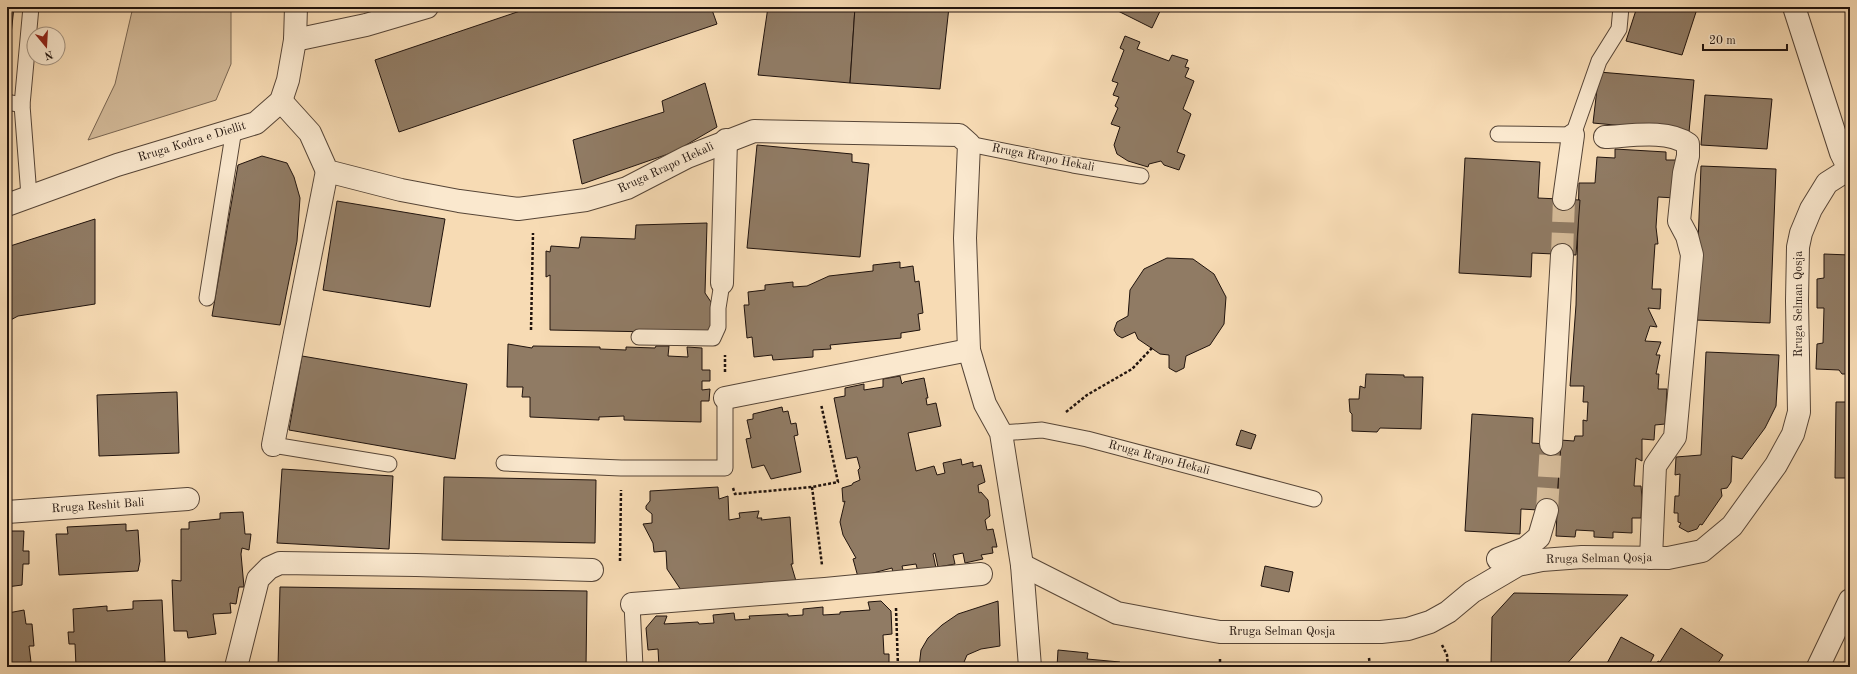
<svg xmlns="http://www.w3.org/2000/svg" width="1857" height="674" font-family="'Old Standard TT',serif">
<rect width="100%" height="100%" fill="#f7dbb4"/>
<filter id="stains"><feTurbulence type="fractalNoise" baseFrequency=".005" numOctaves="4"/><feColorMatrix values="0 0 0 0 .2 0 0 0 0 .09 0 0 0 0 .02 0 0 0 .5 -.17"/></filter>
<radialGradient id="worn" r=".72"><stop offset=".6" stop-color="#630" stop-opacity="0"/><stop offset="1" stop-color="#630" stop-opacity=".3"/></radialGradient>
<path fill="#d2b998" stroke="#796652" d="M133,7H231V64L216,100L88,140L115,84Z"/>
<g fill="#907b64" stroke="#20130d">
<path d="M7,7H14L7,72Z"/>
<path d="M532,7H711L717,24L399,132L375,60Z"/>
<path d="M768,7H855L850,83L758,75Z"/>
<path d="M855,7H949L940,89L850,83Z"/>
<path d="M1110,7H1162L1152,28Z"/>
<path d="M1637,7H1689L1697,9L1682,55L1626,41Z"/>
<path d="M1125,36L1140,42L1137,49L1169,61L1172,55L1188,60L1185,67L1189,68L1185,77L1194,81L1183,109L1191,114L1177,152L1185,155L1179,170L1164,165L1161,161L1149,164L1148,167L1128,161L1117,154L1114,145L1120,127L1111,124L1118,108L1115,106L1119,97L1113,95L1118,83L1112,81L1124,50L1120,48Z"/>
<path d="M1599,72L1694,80L1689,132L1593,123Z"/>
<path d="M705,83L717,127L674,152L582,184L573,140L664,112L662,101Z"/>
<path d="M1705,95L1772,99L1767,149L1701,145Z"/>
<path d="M757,145L852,154V162L869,164L860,257L747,248Z"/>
<path d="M1615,149L1666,152V160H1678L1676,198L1658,197L1656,227L1658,244H1655L1652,289H1661L1660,309L1648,308L1657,327L1650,326L1645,341L1661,342L1656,355H1660L1656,374H1659L1658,389H1667L1665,424L1655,425L1654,440L1642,439V461L1636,458L1634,486H1641L1642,498L1641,518H1632V533L1613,532V538L1594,537V531L1576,530L1575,537L1556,536L1560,440L1574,441L1575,436H1583V420L1587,421L1588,402H1583L1584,386H1570L1576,305L1579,183H1595L1597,157L1615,158Z"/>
<path d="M262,156L287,163L294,177L300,198L297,241L280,325L212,316L238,165Z"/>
<path d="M1465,158L1540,162L1538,198L1580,200L1576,255L1532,253L1531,277L1459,273Z"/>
<path d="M1701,166L1776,169L1770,323L1695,320Z"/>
<path d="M337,201L445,219L430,307L323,290Z"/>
<path d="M95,219V304L18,316L7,322V247Z"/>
<path d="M707,223L705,293L713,305L711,331L706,333L550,330V275L546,277V251L550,252L551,246L579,248L581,237L635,239L636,225Z"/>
<path d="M1824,254L1850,255V374H1842L1839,370L1816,369L1817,344L1823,343L1824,308H1817V279L1824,278Z"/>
<path d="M1167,258L1193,259L1214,274L1226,297L1224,324L1210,345L1186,356L1184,368L1176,372L1169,368V355L1160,354L1138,339L1135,332L1122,338L1117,335L1114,330L1117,322L1128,316L1130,290L1144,269Z"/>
<path d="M900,262V268L913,266L915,282L919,281L923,313L918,314L920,330L901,333V338L830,345L831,349L813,350V357L773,360L772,355L754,357L752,337L747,338L744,305H749L748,292L765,290V285L793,282V287L807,286L829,276L873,271V265Z"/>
<path d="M508,344L532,348L533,346L600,347V349L626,350V347L655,348L656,346H669L668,356L688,357L687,347L702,348V370H710V381H702V390L710,389L709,401H701V422L624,420V416L599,417V420L530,417V397H522L523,387H507Z"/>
<path d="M1706,352L1779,355L1776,406L1765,428L1742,459L1732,456L1731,482L1727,488L1721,489L1722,496L1702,525L1700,524L1697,529L1688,532L1679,527L1681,523L1678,522V513H1674L1675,496H1679L1680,474L1675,475L1676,457L1701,455Z"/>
<path d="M302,356L467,384L455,459L289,430Z"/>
<path d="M1366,374L1404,375V377H1423L1421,429L1380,428L1377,432L1352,431V414L1350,412L1349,399H1359L1360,386L1365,388Z"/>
<path d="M900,376L902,384L904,382L924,378L928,398H926L927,405L936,403L941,426L908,433L916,471L934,466L937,475L945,473L943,463L961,459L962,465L973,462V467L981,465L985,482L978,485L979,493L981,492L988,500L990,516L985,520L987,530L993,529L997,547H992L993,553L981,555L983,559L965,563L963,553L953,555L955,564L938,567L935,553L933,554L936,568L918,572L916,564L902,566L904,574L894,577L892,568L858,577L853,559L856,558L843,535L840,522L845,501L843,502L842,488L852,485L853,483L860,480L858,470L860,468L857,457L846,459L834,398L845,396V388L864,384V390L883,387V379Z"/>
<path d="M177,392L179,453L99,456L97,395Z"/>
<path d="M1836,402H1850V478H1835Z"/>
<path d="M782,407L783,412L788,411L791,424L796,423L798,435L794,436L801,472L771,479L764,465L752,468L746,439L751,438L747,420L753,419V414Z"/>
<path d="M1472,414L1533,418L1532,443L1561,445L1556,511L1521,509L1520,534L1465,531Z"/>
<path d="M1241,430L1256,435L1251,449L1236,445Z"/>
<path d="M282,469L393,476L389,549L277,543Z"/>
<path d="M444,477L596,480L595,543L442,540Z"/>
<path d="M718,487L719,499L728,496L729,520L740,518L739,513L759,511L757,518H762L761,520L790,517L793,564H791L796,581L765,583V589L748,590V584L722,586V591L683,593L667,569L666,551L654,552L653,543L643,524L652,523V514L646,509V506L650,501V491Z"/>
<path d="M243,512L245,534H251L249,550L242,548L241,554L244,587H239L236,604L230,603L231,613L213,614L216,634L188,638L187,631H174L172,580L181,581V529H189V522L220,519V513Z"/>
<path d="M126,524V531L138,530L140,561L138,571L59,575L56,534H68L67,527Z"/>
<path d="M7,531H24L23,551H29V564H23L22,585L7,587Z"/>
<path d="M1265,566L1293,572L1289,592L1261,586Z"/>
<path d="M280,587L587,591L586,667H278Z"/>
<path d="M1514,593L1628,595L1564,667L1491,665L1492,617Z"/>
<path d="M162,600L165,662L76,666L75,644H69L68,632H74L73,609L107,606V611L133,609V601Z"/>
<path d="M881,601L891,611L892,634L883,635L884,654H889V667H659L658,649L648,650L646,628L656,616H667L664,624L698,622L699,624L714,623L713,615L734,613L735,620L750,619L749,616L788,614V616L803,615V609L823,607V615L840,614V612L870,610L868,602Z"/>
<path d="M998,601L1000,646L981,649L967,655L962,667H919L921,650L928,638L942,625L958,614Z"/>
<path d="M7,607L8,613L24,610L26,624H32L34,646H29L31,662L14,664L15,667H7Z"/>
<path d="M1681,628L1723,655L1718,663L1720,667H1655L1658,661L1660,662Z"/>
<path d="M1621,637L1654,655L1648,667H1605Z"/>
<path d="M1058,650L1088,653L1087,659L1120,662L1119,667H1057Z"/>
</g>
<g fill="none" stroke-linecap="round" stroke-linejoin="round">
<g stroke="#d7bd9b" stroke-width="22" stroke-dasharray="22 11" stroke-linecap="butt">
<path d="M1562,255L1564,199"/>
<path d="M1547,510L1551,444"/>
</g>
<defs>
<g id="lane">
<path d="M7,102L22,105"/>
<path d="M1498,134L1573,135L1599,61L1619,29L1621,7"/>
<path d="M969,144L1073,165L1141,176"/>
<path d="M29,196L22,105L31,7"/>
<path d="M207,298L234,129"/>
<path d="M639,337L713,338L718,327V308L722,283"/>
<path d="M1001,433L1042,430L1087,439L1314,499"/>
<path d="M273,445L389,464"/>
<path d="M504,463L621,468H725V398"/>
<path d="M632,604L635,667"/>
</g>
<g id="street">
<path d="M1794,7L1841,153L1850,171"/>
<path d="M295,40L366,25L427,7"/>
<path d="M281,101L310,133L327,171L401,190L459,201L518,209L586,200L627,188L687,157L754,131L959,135L969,144L965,238L969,350L985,404L1001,433L1022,565L1030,667"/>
<path d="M1605,137C1630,136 1667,129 1688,144V156L1684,173L1679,221L1687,236L1692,255L1675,437L1655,466L1651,558"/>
<path d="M1564,199L1573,135"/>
<path d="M7,205L117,165L256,123L281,101L288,80L295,40L296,7"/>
<path d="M722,283L726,140"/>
<path d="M725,398L969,350"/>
<path d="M1551,444L1562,255"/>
<path d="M273,445L327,171"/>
<path d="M7,512L188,499"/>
<path d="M1498,559L1526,548L1539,537L1547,510"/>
<path d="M1022,565L1117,613L1191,627L1220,632H1381L1408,629L1430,622L1448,612L1472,592L1518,565L1542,560L1582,557L1668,558L1702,551L1732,526L1776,465L1793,434L1799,412L1797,301L1798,247L1801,233L1811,209L1827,183L1849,169"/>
<path d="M632,604L825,589L981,574"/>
<path d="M236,667L258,579L269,568L280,563L416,565L592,570"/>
<path d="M1818,667L1850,600"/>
</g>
</defs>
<use href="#lane" stroke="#564537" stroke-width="17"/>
<use href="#street" stroke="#564537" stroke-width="24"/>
<g stroke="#20130d" stroke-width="2.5" stroke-dasharray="3 2" stroke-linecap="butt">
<path d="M531,330L533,233"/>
<path d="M725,372V355"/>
<path d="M1066,412L1087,395L1132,369L1152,348"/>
<path d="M812,487L822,565"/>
<path d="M733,488L735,494L812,487L838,482L821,404"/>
<path d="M620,561L621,490"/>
<path d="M896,608L898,667"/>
<path d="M1442,645L1447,655L1448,667"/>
<path d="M1369,658L1370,667"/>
<path d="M1220,667V657"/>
</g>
<use href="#lane" stroke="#fae8ce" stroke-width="15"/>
<use href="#street" stroke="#fae8ce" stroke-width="22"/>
</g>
<g text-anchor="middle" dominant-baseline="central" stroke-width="3" stroke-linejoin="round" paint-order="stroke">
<g font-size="12" fill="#20130d" stroke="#fae8ce">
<text transform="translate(192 142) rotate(-17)">Rruga Kodra e Diellit</text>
<text transform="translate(1043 158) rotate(11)">Rruga Rrapo Hekali</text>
<text transform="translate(666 168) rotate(-25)">Rruga Rrapo Hekali</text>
<text transform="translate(1799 304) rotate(-90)">Rruga Selman Qosja</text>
<text transform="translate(1159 458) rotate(15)">Rruga Rrapo Hekali</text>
<text transform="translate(98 506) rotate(-4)">Rruga Reshit Bali</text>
<text transform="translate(1599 559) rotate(-1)">Rruga Selman Qosja</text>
<text x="1282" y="632">Rruga Selman Qosja</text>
</g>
</g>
<rect width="1857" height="674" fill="none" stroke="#f7dbb4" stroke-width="24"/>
<rect x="8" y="8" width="1841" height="658" fill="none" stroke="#20130d" stroke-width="2"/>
<rect x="12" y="12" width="1833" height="650" fill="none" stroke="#20130d"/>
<g transform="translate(46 46) rotate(162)"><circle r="19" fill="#fae8ce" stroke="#a39381"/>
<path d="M0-3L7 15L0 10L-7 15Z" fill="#8f2418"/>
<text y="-6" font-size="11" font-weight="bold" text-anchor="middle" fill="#20130d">N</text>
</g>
<path d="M1703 44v6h84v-6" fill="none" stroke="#20130d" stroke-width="2"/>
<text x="1709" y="44" font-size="12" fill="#20130d" stroke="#fae8ce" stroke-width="3" paint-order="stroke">20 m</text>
<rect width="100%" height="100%" filter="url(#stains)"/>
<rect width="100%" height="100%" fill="url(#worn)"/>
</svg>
